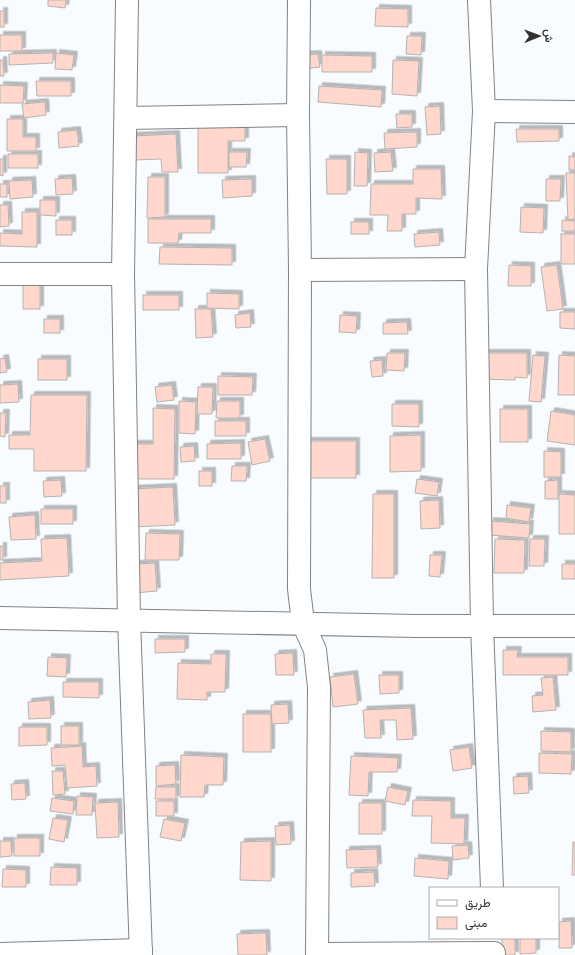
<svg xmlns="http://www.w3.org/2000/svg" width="575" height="955" font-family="Roboto,Vazirmatn,sans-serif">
<defs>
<filter id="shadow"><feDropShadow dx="3.5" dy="-3.5" stdDeviation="0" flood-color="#0004"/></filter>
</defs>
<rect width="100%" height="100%" fill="#f8fcff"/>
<g fill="#ffd7cc" stroke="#b7b1b0" filter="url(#shadow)">
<path d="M48,0H66L65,8L48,6Z"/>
<path d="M376,8L408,9V27L375,26Z"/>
<rect x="0" y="11" width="4" height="16"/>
<rect x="0" y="35" width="22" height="16"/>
<path d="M407,36H422L421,55L406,54Z"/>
<path d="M53,53V63L9,65V54Z"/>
<path d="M56,53L74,55L72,70L55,69Z"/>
<path d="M318,54L320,67L302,69L301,55Z"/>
<path d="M322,55L372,56V72H322Z"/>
<path d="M0,60H3L4,76H0Z"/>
<path d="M393,60L419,61L417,96L392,94Z"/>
<path d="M36,81H71V96H37Z"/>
<path d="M0,85L24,86L23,103H0Z"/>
<path d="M319,86L382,90L381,107L318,102Z"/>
<path d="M45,102L46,115L24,118L22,104Z"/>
<path d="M440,106L441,134L427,135L425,107Z"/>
<path d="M396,114H412V127L397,128Z"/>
<path d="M7,119H23V137H36V151H7Z"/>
<path d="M198,126H245V141H228V173H198Z"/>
<path d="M516,129H559V141L517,142Z"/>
<path d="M77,130L79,146L59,148L58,132Z"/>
<path d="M417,132V147L385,149L384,133Z"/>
<path d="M176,134L178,172H162L161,159L134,160L133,136Z"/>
<path d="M229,152H247L246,167H229Z"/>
<path d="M355,152L368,153L367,186H354Z"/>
<path d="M391,152L393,171L375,172L374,153Z"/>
<rect x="8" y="154" width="30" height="14"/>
<path d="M569,156L575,157V170H569Z"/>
<path d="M0,159H3V176L0,175Z"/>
<path d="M326,159H347V194H327Z"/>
<path d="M413,169H441L442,199L416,198V214H402V231H387L388,215H370L371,184H413Z"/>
<path d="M566,173H575V219L568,220Z"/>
<path d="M148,177H165V217L147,218Z"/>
<path d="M72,178L73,194L56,195L55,179Z"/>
<path d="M252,179V196L223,198L222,180Z"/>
<path d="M546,179H561L560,201H546Z"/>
<path d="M32,180L33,197L10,199L9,181Z"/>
<rect x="0" y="184" width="7" height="13"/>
<path d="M40,200H56V216L40,215Z"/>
<path d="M0,205H8L9,226L0,227Z"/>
<path d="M521,207L544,208L543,233L520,232Z"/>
<path d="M22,212H37V247L0,246V233L22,234Z"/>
<path d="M148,219H211V233H179L178,243H148Z"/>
<rect x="56" y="220" width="16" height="15"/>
<path d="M562,220L575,221V231H562Z"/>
<rect x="351" y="222" width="18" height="12"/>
<path d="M439,232L440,245L415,247L414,234Z"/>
<rect x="561" y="234" width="14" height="30"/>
<path d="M160,247L232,248V265L159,264Z"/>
<path d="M509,265L531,266V286H508Z"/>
<path d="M557,265L563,309L547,311L541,267Z"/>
<rect x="23" y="283" width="17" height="26"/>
<path d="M207,293L239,294V309L207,308Z"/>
<rect x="143" y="295" width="36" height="15"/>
<path d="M195,309H211L213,337L196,338Z"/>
<path d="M560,312H575V329L560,328Z"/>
<path d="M250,313L251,327L236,328L235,315Z"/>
<path d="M340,315L357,316L356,333L339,332Z"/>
<rect x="44" y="319" width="16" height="14"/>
<path d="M407,322L408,334H383V323Z"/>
<path d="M387,353H405L404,371L386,370Z"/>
<path d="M478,353H527V378L515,377V380L478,379Z"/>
<path d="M533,355L545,356L541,402L529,401Z"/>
<path d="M559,355L575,356V395H558Z"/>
<path d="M5,358L7,372L0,373V359Z"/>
<rect x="38" y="359" width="29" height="21"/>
<path d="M382,360L383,376L372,377L370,361Z"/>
<path d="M218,376L253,377L252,395H218Z"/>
<path d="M18,384L19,402L0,403V385Z"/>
<path d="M172,385L174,400L157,402L155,387Z"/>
<path d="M198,387H213L212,414H197Z"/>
<path d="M31,395H87L86,471H34V449H9V435H30Z"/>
<path d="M179,401L196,402L195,434L179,433Z"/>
<path d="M217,401H240V418H216Z"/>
<path d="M392,404H419V427L392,426Z"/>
<path d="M153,408L175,409L174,479H133V444H153Z"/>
<rect x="500" y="409" width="28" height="33"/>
<path d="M551,411L575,415V445L547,441Z"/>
<path d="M0,413H6L5,437L0,436Z"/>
<rect x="215" y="421" width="31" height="15"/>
<path d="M421,435V471L390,472V436Z"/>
<path d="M265,439L270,461L252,465L248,442Z"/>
<rect x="306" y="441" width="50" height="37"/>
<path d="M241,443V459H207V444Z"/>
<path d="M194,446L195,461L181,462L180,447Z"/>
<path d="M544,451L561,452V477H544Z"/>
<path d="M232,466H247L246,481H231Z"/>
<rect x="199" y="471" width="13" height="15"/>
<path d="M417,479L439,482L437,496L415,493Z"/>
<path d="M61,480L62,496L44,497L43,481Z"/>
<path d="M558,480V499H545V481Z"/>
<rect x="0" y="486" width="6" height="17"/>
<path d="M173,487L175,525L132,527L130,489Z"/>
<path d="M373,494H394V578H372Z"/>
<path d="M559,494L575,495V534H559Z"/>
<path d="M439,500L440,528L421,529L420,501Z"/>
<path d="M507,505L531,508L529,522L506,518Z"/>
<rect x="41" y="509" width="32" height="15"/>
<path d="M35,515L36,539L11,540L9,517Z"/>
<path d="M490,521L530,524L529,538L489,535Z"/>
<path d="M146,533L180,534L179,560H145Z"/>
<path d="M67,538L69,576L0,580V563L42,561L41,539Z"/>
<path d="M495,539L525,540L524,573H494Z"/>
<path d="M530,539H545L544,566H529Z"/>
<rect x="0" y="546" width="3" height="14"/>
<path d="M430,555H442L440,577L429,576Z"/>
<path d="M155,563L157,591L123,594L120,565Z"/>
<rect x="562" y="564" width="13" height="15"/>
<path d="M155,639H185V652L155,653Z"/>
<path d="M503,650H518L517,657H568V675H503Z"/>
<path d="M293,653L294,675H276L275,654Z"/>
<path d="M211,654H226L225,692H207V700L177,699L178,663L211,664Z"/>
<path d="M48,657L67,658L66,677L47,676Z"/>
<path d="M354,674L358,704L333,707L330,677Z"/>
<path d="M379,675H399V693L380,694Z"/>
<path d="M553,677L556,710L533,712L532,696L543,695L541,678Z"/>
<path d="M63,682H99V698L63,697Z"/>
<path d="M50,700L51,718L29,719L28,702Z"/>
<path d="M288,704L289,723L272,724L271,705Z"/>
<path d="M411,708L413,739L397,740L396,720H380L381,738H365L363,710Z"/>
<rect x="243" y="714" width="28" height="38"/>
<rect x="61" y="726" width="18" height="19"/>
<path d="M19,727H47V745L19,746Z"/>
<path d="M541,731L571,732V752L541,751Z"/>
<path d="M82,746L83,767L96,766L97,786L67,788L65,765L52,766L51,748Z"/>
<path d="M469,747L472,768L453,771L450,750Z"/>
<path d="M539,753L572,754L571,774L539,773Z"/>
<path d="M181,755L224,757L223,785H205L204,797H180Z"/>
<path d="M351,756L398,758L397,772H369L368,796L349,795Z"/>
<path d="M175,765L176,784L156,786V766Z"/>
<path d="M52,771H63L65,794L53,795Z"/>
<path d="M528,776L529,793L514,794L513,777Z"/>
<path d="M25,783L26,799L12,800L11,784Z"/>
<path d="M156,787H176V799H155Z"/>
<path d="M388,787L408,791L405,805L385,801Z"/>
<path d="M77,796L93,797L92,815H76Z"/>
<path d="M52,798L74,801L73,814L50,811Z"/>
<path d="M413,800L451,801V818H465L464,844L431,843L432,816H412Z"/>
<rect x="156" y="801" width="18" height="15"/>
<path d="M118,802L119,837L97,838L95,803Z"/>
<rect x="359" y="803" width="23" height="31"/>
<path d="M53,818L68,820L64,842L49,839Z"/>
<path d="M164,819L185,823L181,841L160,837Z"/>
<path d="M290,825L291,844L276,845L275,826Z"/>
<rect x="14" y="838" width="26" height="18"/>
<path d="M0,841H11L12,856L0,857Z"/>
<path d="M271,841V881L240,880L241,842Z"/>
<path d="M573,842H575V875H572Z"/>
<path d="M468,845L469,858L453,860L452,846Z"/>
<path d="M377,849L378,867L347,868L346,850Z"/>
<path d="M415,858L449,861L448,879L414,876Z"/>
<path d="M51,867L77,868V885H50Z"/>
<path d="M3,869L26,870V887H2Z"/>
<path d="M374,872L375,886L351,887V873Z"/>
<path d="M571,921L572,948H559V922Z"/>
<path d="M266,933L267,955H238L237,934Z"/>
<rect x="502" y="938" width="13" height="17"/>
<path d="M520,938H536V953L520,954Z"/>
</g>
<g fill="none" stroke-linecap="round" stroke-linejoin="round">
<defs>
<g id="minor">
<path d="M127,0L123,274L129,619L141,955"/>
<path d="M299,0L298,115L300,270L299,589L303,623L315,650L319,687L317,955"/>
<path d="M479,0L484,111L476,269L482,625L492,888"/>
<path d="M484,111L575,112"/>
<path d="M126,118L298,115"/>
<path d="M300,270L476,269"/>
<path d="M0,274H123"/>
<path d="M0,618L417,626H575"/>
<path d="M0,954L141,950"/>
<path d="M317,954L494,953"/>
</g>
</defs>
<use href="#minor" stroke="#7f8386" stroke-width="24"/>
<use href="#minor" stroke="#fff" stroke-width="22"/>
</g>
<rect x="429" y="887" width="130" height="52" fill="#ffffff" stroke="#adadae"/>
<rect x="437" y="900" width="20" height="6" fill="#ffffff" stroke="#adadae"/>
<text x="465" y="907" font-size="12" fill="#313234">طريق</text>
<rect x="437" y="917" width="20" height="12" fill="#ffd7cc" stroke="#adadae"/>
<text x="465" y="927" font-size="12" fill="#313234">مبنى</text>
<g transform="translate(539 36) rotate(89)" stroke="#ffffff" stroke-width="3" paint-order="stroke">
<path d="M0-3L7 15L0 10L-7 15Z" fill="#313234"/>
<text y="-6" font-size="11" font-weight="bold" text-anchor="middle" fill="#313234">ش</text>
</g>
</svg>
